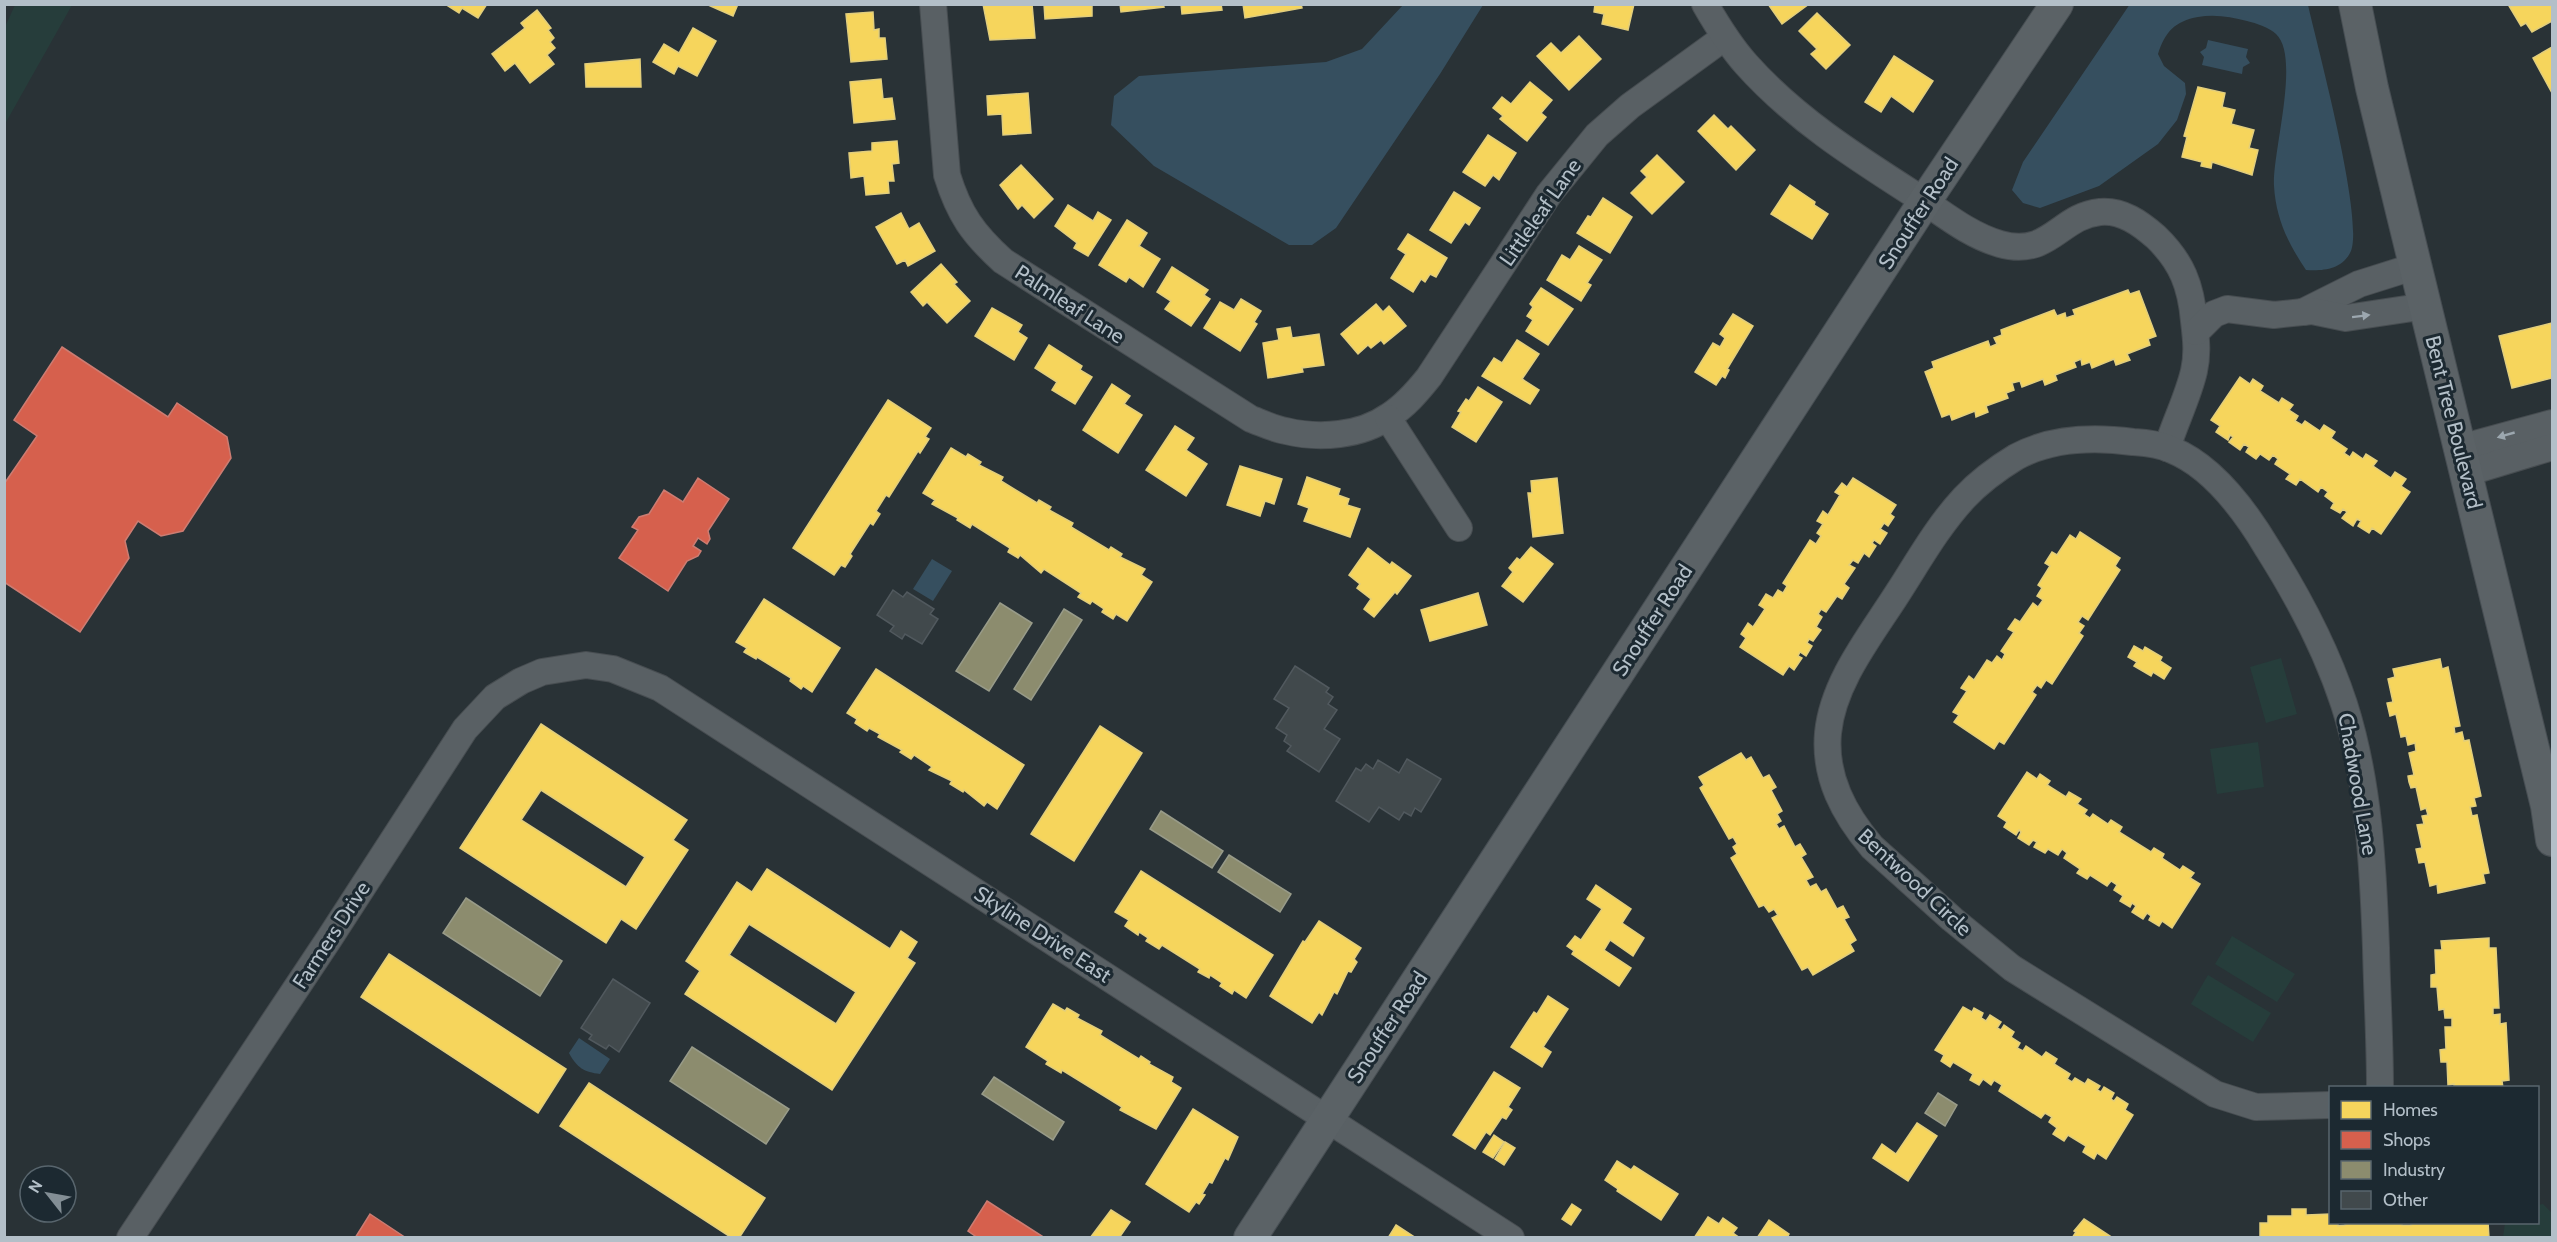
<svg xmlns="http://www.w3.org/2000/svg" width="2557" height="1242" font-family="Cabin,sans-serif">
<rect width="100%" height="100%" fill="#293236"/>
<g fill="#263d3b">
<path d="M15,5H72L5,124V27Z"/>
<path d="M2281,658L2297,714L2266,723L2250,667Z"/>
<path d="M2258,742L2264,787L2217,794L2210,749Z"/>
<path d="M2232,936L2295,974L2277,1002L2215,964Z"/>
<path d="M2208,975L2271,1013L2253,1042L2191,1004Z"/>
<path d="M2543,1204L2552,1213V1237H2503L2505,1223L2538,1222V1205Z"/>
</g>
<g fill="#364f5f">
<path d="M2130,4L2308,5C2317,45 2366,225 2350,253C2341,270 2322,271 2306,270C2288,243 2276,219 2274,186C2272,153 2301,57 2276,34C2270,28 2256,23 2247,21C2231,17 2215,14 2198,17C2175,21 2165,32 2158,54L2164,66L2185,83L2186,94L2177,120L2158,144L2099,186L2040,208L2023,203L2012,190L2023,162Z"/>
<path d="M1403,5H1483L1440,74L1336,228L1312,245H1289L1154,166L1111,125L1114,96L1139,76L1326,62L1362,49Z"/>
<path d="M2208,40L2248,49L2246,57L2250,63L2243,67L2242,74L2202,65L2204,57L2200,52L2206,48Z"/>
<path d="M932,559L952,571L933,601L913,589Z"/>
<path d="M579,1038L610,1059L600,1074C584,1072 577,1068 569,1053Z"/>
</g>
<g fill="#f6d55c" stroke="#e2ce7c" stroke-width="1.5" fill-rule="evenodd">
<path d="M445,4H487L478,18L462,8L459,13Z"/>
<path d="M706,4H738L733,16Z"/>
<path d="M983,4H1032L1035,38L990,40Z"/>
<path d="M1044,4H1092V16L1045,19Z"/>
<path d="M1120,4H1163L1164,7L1121,12Z"/>
<path d="M1181,4H1221L1222,10L1182,14Z"/>
<path d="M1243,4H1301L1302,8L1245,18Z"/>
<path d="M1595,4H1634L1628,30L1602,24L1604,14L1594,12Z"/>
<path d="M1768,4H1809L1782,24Z"/>
<path d="M2552,4V21L2532,32L2526,23L2521,26L2509,6Z"/>
<path d="M537,10L551,28L548,30L554,38L550,42L555,48L547,55L554,64L530,83L515,63L505,71L492,54L525,28L521,23Z"/>
<path d="M873,12L874,30L879,29V38H885L887,59L851,62L846,14Z"/>
<path d="M1817,13L1850,45L1826,69L1811,54L1817,49L1799,31Z"/>
<path d="M693,28L716,41L697,76L678,66L674,74L653,62L664,44L679,53Z"/>
<path d="M1579,36L1601,59L1569,90L1537,56L1551,43L1561,53Z"/>
<path d="M2552,47V93L2533,58Z"/>
<path d="M1894,56L1933,81L1913,112L1891,96L1881,112L1865,102Z"/>
<path d="M640,59L641,87H586L585,64Z"/>
<path d="M881,79L883,99L892,98L895,119L854,123L850,82Z"/>
<path d="M1530,82L1552,100L1541,113L1546,117L1527,141L1500,119L1503,116L1493,108L1502,97L1511,104Z"/>
<path d="M2198,87L2225,93L2222,107L2235,110L2231,124L2254,130L2249,148L2258,150L2252,175L2212,162L2211,168L2201,166L2202,162L2182,157L2187,137L2184,136Z"/>
<path d="M1028,93L1031,133L1003,135L1002,114L988,115L987,96Z"/>
<path d="M1714,115L1728,129L1731,126L1755,150L1736,170L1698,131Z"/>
<path d="M1488,135L1516,153L1499,180L1493,175L1485,186L1463,172Z"/>
<path d="M897,141L899,163L892,164L894,181H888L889,193L866,195L864,176L851,178L849,153L872,151V143Z"/>
<path d="M1657,155L1684,182L1652,214L1631,193L1647,177L1641,171Z"/>
<path d="M1021,165L1053,199L1034,218L1022,205L1018,209L1000,185Z"/>
<path d="M1790,185L1815,202L1814,205L1828,214L1812,239L1771,214Z"/>
<path d="M1454,192L1480,208L1469,225L1465,222L1451,243L1430,230Z"/>
<path d="M1603,198L1632,217L1610,253L1577,233L1588,216L1591,217Z"/>
<path d="M1068,205L1093,221L1098,212L1111,220L1088,256L1074,248L1077,243L1055,226Z"/>
<path d="M901,213L909,229L919,223L935,251L908,266L905,260L897,264L876,227Z"/>
<path d="M1127,220L1147,233L1139,246L1160,259L1143,287L1129,277L1126,282L1099,265Z"/>
<path d="M1408,234L1447,258L1436,277L1430,274L1425,282L1421,279L1413,292L1391,278L1406,254L1398,249Z"/>
<path d="M1579,246L1602,260L1587,283L1591,285L1581,301L1547,280L1562,255L1570,260Z"/>
<path d="M941,264L957,282L954,284L970,301L947,323L927,302L923,306L911,292Z"/>
<path d="M1172,267L1208,290L1204,295L1210,299L1191,326L1165,309L1171,301L1157,292Z"/>
<path d="M1541,288L1573,309L1548,345L1526,331L1533,320L1527,316L1533,307L1530,304Z"/>
<path d="M2128,290L2130,294L2139,291L2156,336L2148,339L2150,345L2127,354L2130,360L2116,365L2114,359L2092,368L2090,362L2082,365L2081,359L2074,362L2076,367L2055,375L2057,380L2045,385L2043,379L2022,387L2020,381L2012,383L2014,390L2006,393L2008,398L1986,406L1988,412L1976,417L1975,411L1952,420L1950,414L1942,417L1925,372L1934,368L1932,362L1988,341L1990,347L1997,344L1994,338L2002,335L2001,330L2054,310L2057,316L2065,313L2066,318L2075,315L2073,310Z"/>
<path d="M1241,299L1261,311L1254,322L1257,324L1240,351L1204,328L1220,302L1234,310Z"/>
<path d="M1376,304L1383,312L1389,306L1406,326L1384,344L1381,340L1371,348L1368,345L1358,354L1341,334Z"/>
<path d="M992,308L1022,325L1018,332L1027,338L1014,360L975,336Z"/>
<path d="M1733,314L1753,326L1727,369L1729,370L1725,378L1722,376L1716,385L1695,372L1713,343L1720,347L1725,338L1720,334Z"/>
<path d="M2552,323V378L2512,388L2499,336Z"/>
<path d="M1290,327L1292,338L1319,334L1324,365L1302,368L1303,372L1268,378L1263,343L1279,340L1277,329Z"/>
<path d="M1517,340L1539,354L1522,379L1539,390L1530,404L1482,376L1494,358L1502,363Z"/>
<path d="M1049,345L1082,366L1080,370L1092,377L1075,404L1052,390L1057,382L1035,368Z"/>
<path d="M2240,377L2250,384L2253,379L2263,386L2260,391L2279,403L2282,398L2293,405L2289,410L2298,416L2295,421L2302,425L2305,421L2320,431L2324,425L2335,432L2331,438L2347,449L2344,453L2350,457L2353,452L2363,459L2366,454L2377,461L2373,466L2391,478L2395,472L2406,479L2401,486L2410,492L2381,534L2372,528L2369,533L2358,526L2361,521L2357,519L2353,526L2342,518L2347,512L2343,509L2340,513L2331,508L2334,503L2325,496L2328,492L2321,487L2318,492L2300,479L2296,485L2286,479L2290,474L2275,464L2278,459L2273,455L2269,460L2260,454L2256,459L2246,452L2249,447L2244,444L2240,450L2229,442L2233,437L2230,435L2228,440L2216,432L2220,426L2211,420Z"/>
<path d="M1112,384L1130,396L1124,404L1142,415L1118,453L1083,430Z"/>
<path d="M1478,387L1502,402L1476,442L1452,427L1461,412L1458,411L1466,399L1469,401Z"/>
<path d="M888,400L931,428L925,437L929,439L920,453L918,451L889,497L886,495L876,511L880,514L873,525L870,523L850,554L852,556L845,567L841,565L834,575L793,548Z"/>
<path d="M1175,426L1194,438L1186,450L1207,464L1186,496L1146,470Z"/>
<path d="M951,448L966,457L968,454L981,462L979,465L1003,477L1001,481L1037,503L1039,500L1051,507L1049,510L1073,523L1071,527L1109,550L1111,547L1122,554L1120,557L1145,569L1141,575L1152,582L1127,621L1116,614L1113,619L1102,612L1104,609L1092,601L1090,604L1078,597L1081,593L1044,569L1041,573L1020,555L1018,558L1008,552L1010,548L972,524L970,528L957,520L958,518L932,504L935,500L923,493Z"/>
<path d="M1240,466L1282,479L1274,504L1265,501L1260,516L1227,505Z"/>
<path d="M1307,477L1340,489L1338,495L1349,499L1347,505L1360,509L1350,537L1304,521L1309,508L1298,504Z"/>
<path d="M1557,478L1563,533L1533,537L1528,493H1532L1531,481Z"/>
<path d="M1853,478L1896,505L1890,514L1894,517L1888,526L1884,523L1880,529L1887,533L1880,544L1874,540L1872,543L1876,546L1869,557L1864,553L1858,563L1853,560L1849,565L1855,568L1844,584L1849,588L1842,599L1837,596L1826,612L1821,609L1818,614L1822,617L1816,627L1821,630L1813,641L1809,639L1807,643L1812,646L1806,656L1800,652L1798,656L1802,658L1794,670L1789,666L1783,675L1740,647L1746,638L1741,634L1748,623L1753,627L1765,609L1759,605L1766,594L1773,598L1778,590L1783,593L1787,586L1783,583L1810,540L1816,544L1821,536L1817,533L1823,524L1817,521L1823,511L1828,515L1840,495L1835,492L1842,483L1847,487Z"/>
<path d="M2080,532L2120,558L2115,566L2120,570L2088,620L2082,616L2078,622L2084,626L2079,633L2083,636L2052,684L2046,680L2041,688L2037,685L2032,692L2036,695L2004,744L1999,741L1994,749L1954,722L1959,715L1953,712L1967,691L1961,688L1969,676L1974,680L1987,660L1992,663L1997,656L2002,660L2005,654L2001,651L2014,632L2008,629L2015,619L2020,622L2033,603L2038,607L2043,600L2037,596L2042,588L2038,585L2050,566L2045,563L2052,552L2057,555L2070,535L2076,539Z"/>
<path d="M1531,547L1553,564L1523,602L1502,586L1513,572L1509,568L1517,558L1520,560Z"/>
<path d="M1368,548L1390,565L1392,562L1411,576L1397,594L1395,592L1374,617L1364,609L1371,599L1357,588L1360,584L1349,575Z"/>
<path d="M1478,593L1487,625L1430,641L1421,610Z"/>
<path d="M764,599L840,648L812,692L803,686L801,689L790,681L791,678L757,657L756,659L744,652L747,648L736,642Z"/>
<path d="M2134,646L2143,651L2145,647L2162,657L2160,661L2171,668L2164,679L2153,672L2151,676L2134,666L2137,662L2128,657Z"/>
<path d="M2440,659L2442,669L2448,667L2460,726L2454,727L2455,734L2462,732L2464,741L2469,740L2481,796L2474,798L2476,806L2470,807L2472,816L2477,815L2489,873L2483,874L2485,883L2438,893L2437,884L2430,886L2425,862L2419,863L2416,849L2422,848L2417,825L2424,824L2422,816L2428,815L2426,808L2421,810L2416,787L2411,788L2409,782L2408,776L2414,775L2409,753L2416,751L2415,743L2408,745L2406,736L2401,737L2396,714L2390,716L2387,703L2393,702L2388,679L2395,677L2393,669Z"/>
<path d="M876,669L1024,765L997,809L987,802L984,806L964,790L963,792L950,784L952,781L929,770L932,767L914,755L911,759L900,752L902,750L878,737L880,734L869,728L867,731L855,723L857,719L847,713Z"/>
<path d="M541,724L687,820L673,840L688,850L636,929L621,919L606,943L460,848ZM541,790L645,857L626,887L521,820Z"/>
<path d="M1100,726L1142,753L1074,861L1031,834Z"/>
<path d="M1741,753L1746,760L1751,757L1763,778L1769,775L1776,787L1771,790L1782,811L1777,814L1781,821L1776,824L1779,829L1784,826L1795,847L1800,844L1806,854L1801,857L1813,877L1806,880L1810,887L1816,884L1821,892L1826,889L1837,909L1843,906L1849,917L1844,919L1856,940L1850,944L1854,951L1813,975L1808,967L1802,970L1772,918L1778,915L1774,909L1769,912L1764,905L1759,907L1731,858L1737,854L1733,847L1737,844L1733,837L1729,839L1700,788L1704,785L1699,777Z"/>
<path d="M2027,772L2037,779L2040,774L2050,781L2047,785L2066,797L2069,792L2081,799L2077,804L2087,810L2084,814L2090,818L2093,814L2108,824L2111,820L2122,827L2119,832L2151,852L2154,848L2164,854L2162,858L2180,870L2183,866L2194,873L2190,878L2200,884L2172,928L2162,921L2159,926L2149,920L2151,916L2147,913L2143,919L2132,912L2136,906L2132,903L2130,907L2120,901L2123,896L2114,890L2117,885L2111,881L2107,886L2090,875L2087,879L2077,873L2080,869L2064,858L2067,853L2062,849L2058,855L2048,849L2045,853L2034,847L2037,842L2033,840L2029,845L2018,838L2021,832L2019,830L2016,835L2004,827L2007,822L1998,816Z"/>
<path d="M767,869L890,949L901,931L917,942L907,958L915,963L832,1090L685,994L700,971L686,961L737,882L752,892ZM749,924L856,992L836,1024L729,955Z"/>
<path d="M1141,871L1273,955L1246,998L1234,990L1232,994L1220,986L1222,983L1210,975L1209,978L1198,972L1200,969L1162,945L1159,949L1146,941L1148,938L1139,932L1138,935L1125,926L1129,920L1115,912Z"/>
<path d="M1596,885L1631,909L1622,923L1644,938L1633,956L1610,940L1604,950L1631,968L1619,986L1572,954L1574,951L1567,946L1575,936L1581,940L1602,909L1587,899Z"/>
<path d="M1319,921L1361,948L1354,959L1357,962L1351,972L1348,971L1337,994L1334,992L1322,1015L1319,1012L1312,1023L1270,996L1303,941L1305,942Z"/>
<path d="M2489,938V948H2496L2499,1008H2493V1015L2500,1014V1024L2506,1023L2509,1080L2502,1081L2503,1088H2454V1084L2448,1085L2447,1062H2441L2440,1050L2446,1049L2445,1027H2452V1018H2445L2444,1009L2439,1010L2437,987H2431V975L2436,974L2435,950H2442L2441,941Z"/>
<path d="M389,954L566,1069L538,1113L361,997Z"/>
<path d="M1548,996L1568,1009L1543,1047L1551,1052L1542,1067L1511,1047L1534,1012L1537,1014Z"/>
<path d="M1053,1004L1065,1011L1067,1008L1079,1015L1077,1018L1102,1031L1100,1035L1139,1059L1141,1056L1150,1062L1149,1064L1173,1077L1171,1082L1181,1088L1156,1129L1120,1110L1122,1107L1062,1070L1061,1073L1046,1064L1048,1061L1026,1047Z"/>
<path d="M1963,1007L1972,1012L1974,1008L1983,1013L1981,1018L1986,1021L1990,1015L2001,1022L1997,1028L2001,1030L2004,1025L2014,1032L2011,1037L2020,1043L2017,1048L2023,1051L2026,1046L2042,1057L2046,1052L2057,1059L2054,1064L2070,1074L2067,1079L2072,1082L2075,1078L2085,1084L2088,1079L2100,1086L2097,1090L2101,1092L2104,1087L2114,1093L2111,1099L2114,1101L2117,1097L2128,1104L2125,1110L2133,1115L2106,1159L2097,1153L2094,1159L2083,1152L2086,1146L2068,1135L2064,1141L2053,1134L2057,1128L2049,1122L2052,1117L2045,1113L2041,1118L1999,1091L2002,1085L1994,1080L1991,1085L1983,1079L1979,1085L1970,1080L1973,1074L1953,1062L1950,1067L1941,1061L1944,1055L1935,1050Z"/>
<path d="M1494,1072L1520,1088L1508,1107L1512,1110L1506,1119L1502,1117L1490,1135L1486,1132L1475,1149L1453,1135Z"/>
<path d="M589,1083L765,1198L739,1238H732L560,1126Z"/>
<path d="M1193,1109L1238,1137L1228,1160L1225,1158L1212,1183L1209,1182L1202,1194L1205,1195L1199,1204L1196,1202L1189,1212L1146,1184Z"/>
<path d="M1917,1123L1937,1136L1908,1181L1873,1158L1882,1144L1896,1154Z"/>
<path d="M1494,1135L1504,1142L1493,1158L1483,1152Z"/>
<path d="M1505,1142L1515,1148L1504,1165L1495,1159Z"/>
<path d="M1617,1161L1631,1170L1634,1166L1678,1194L1661,1220L1617,1191L1618,1189L1605,1180Z"/>
<path d="M1572,1204L1581,1210L1571,1225L1562,1219Z"/>
<path d="M2292,1209H2306V1215L2330,1214V1222H2338V1226L2345,1225V1222H2402V1225H2411V1222H2488L2489,1238H2260V1223H2268V1216H2292Z"/>
<path d="M1111,1210L1130,1222L1119,1238H1090Z"/>
<path d="M1708,1217L1719,1224L1723,1218L1737,1228L1733,1233L1740,1238H1694Z"/>
<path d="M2084,1219L2113,1238H2072L2076,1232L2074,1231Z"/>
<path d="M1769,1220L1789,1234L1787,1238H1757Z"/>
<path d="M1396,1225L1416,1238H1388Z"/>
</g>
<g fill="#d6604d" stroke="#cc7c72" stroke-width="1.5">
<path d="M62,347L168,417L177,403L227,437L231,458L183,531L161,536L138,521L125,541L129,558L80,632L4,582V484L37,436L14,420Z"/>
<path d="M698,478L729,499L708,531L710,539L707,544L698,538L693,546L701,551L698,556L687,561L668,591L619,558L638,530L632,527L639,517L649,514L664,490L683,502Z"/>
<path d="M987,1201L1045,1238H978L968,1231Z"/>
<path d="M370,1214L406,1238H355Z"/>
</g>
<g fill="#8c8c6e" stroke="#989b89" stroke-width="1.5">
<path d="M1000,603L1032,623L989,691L956,671Z"/>
<path d="M1064,609L1082,620L1031,700L1014,689Z"/>
<path d="M1161,811L1223,851L1212,868L1150,829Z"/>
<path d="M1229,855L1291,894L1280,912L1218,872Z"/>
<path d="M466,898L562,961L540,996L443,933Z"/>
<path d="M692,1047L789,1109L766,1144L670,1081Z"/>
<path d="M994,1077L1064,1122L1053,1140L982,1094Z"/>
<path d="M1938,1093L1957,1105L1945,1126L1925,1113Z"/>
</g>
<g fill="#41494c" stroke="#51595e" stroke-width="1.5">
<path d="M893,590L903,597L907,592L934,609L930,614L938,619L922,644L905,634L902,639L890,631L894,626L877,615Z"/>
<path d="M1295,666L1329,688L1326,692L1333,697L1328,704L1337,710L1324,729L1340,739L1319,772L1287,751L1291,746L1284,741L1287,735L1276,728L1289,708L1274,699Z"/>
<path d="M1407,759L1441,779L1421,812L1415,808L1411,816L1404,812L1399,820L1379,807L1369,822L1336,801L1356,768L1361,771L1366,764L1373,769L1378,760L1399,773Z"/>
<path d="M613,979L650,1003L619,1052L609,1045L606,1049L589,1039L592,1035L581,1028Z"/>
</g>
<g fill="none" stroke-linecap="round" stroke-linejoin="round">
<defs>
<g id="minor">
<path d="M933,4L947,175C959,214 973,234 1003,261L1251,419C1262,423 1274,429 1286,431C1319,439 1361,436 1389,416C1405,406 1417,392 1429,377L1549,194L1597,135L1630,106L1725,37"/>
<path d="M1705,4C1717,25 1730,46 1746,64C1795,119 1857,158 1918,197C1944,214 1969,235 2000,244C2050,258 2059,216 2100,212C2122,210 2140,223 2156,237C2182,262 2191,286 2194,321C2196,338 2198,353 2194,371C2188,397 2175,422 2167,448"/>
<path d="M2303,312L2359,284L2416,266"/>
<path d="M2196,332L2214,314L2227,309L2274,315L2312,311L2346,318L2426,306"/>
<path d="M1388,418L1459,528"/>
<path d="M2460,448L2552,423"/>
<path d="M2466,473L2552,447"/>
<path d="M2330,1105L2256,1107L2215,1094L2012,968L1952,919L1872,847C1844,814 1824,777 1828,733C1833,681 1872,634 1899,591C1919,560 1938,526 1964,498C1978,483 1998,468 2016,457C2051,438 2095,437 2133,442C2146,443 2160,444 2172,450C2214,467 2246,512 2268,549C2299,598 2326,649 2344,704C2369,782 2373,866 2376,948C2377,994 2380,1041 2380,1088"/>
<path d="M130,1238L329,939L465,729L495,697L521,681L542,672L586,665L613,669L660,688L1511,1238"/>
</g>
<g id="major">
<path d="M2355,4L2372,88L2547,806L2552,840"/>
<path d="M1250,1238L1925,201L2057,4"/>
</g>
</defs>
<use href="#minor" stroke="#474d51" stroke-width="28"/>
<use href="#major" stroke="#474e53" stroke-width="34"/>
<use href="#minor" stroke="#596064" stroke-width="26"/>
<use href="#major" stroke="#5b6266" stroke-width="32"/>
</g>
<defs><path id="oneway-solid" d="M-6-.8H1V-3.2L6.5 0L1 3.2V.8H-6Z" transform="scale(1.5)"/></defs>
<g fill="#9ca7af">
<use href="#oneway-solid" transform="translate(2361 316) rotate(-7)"/>
<use href="#oneway-solid" transform="translate(2506 435) rotate(164)"/>
</g>
<g text-anchor="middle" dominant-baseline="central" stroke-width="6" stroke-linejoin="round" paint-order="stroke">
<g font-size="21" fill="#b3bfc8" stroke="#1c2931">
<text transform="translate(1540 212) rotate(-55)">Littleleaf Lane</text>
<text transform="translate(1918 213) rotate(-57)">Snouffer Road</text>
<text transform="translate(1070 304) rotate(33)">Palmleaf Lane</text>
<text transform="translate(2454 422) rotate(76)">Bent Tree Boulevard</text>
<text transform="translate(1652 620) rotate(-57)">Snouffer Road</text>
<text transform="translate(2358 784) rotate(80)">Chadwood Lane</text>
<text transform="translate(1915 882) rotate(43)">Bentwood Circle</text>
<text transform="translate(1043 934) rotate(33)">Skyline Drive East</text>
<text transform="translate(331 935) rotate(-57)">Farmers Drive</text>
<text transform="translate(1387 1027) rotate(-57)">Snouffer Road</text>
</g>
</g>
<rect width="2557" height="1242" fill="none" stroke="#b3bfc8" stroke-width="12"/>
<rect x="2329" y="1086" width="210" height="138" fill="#1c2931" stroke="#58656d" stroke-width="1.5"/>
<rect x="2341" y="1101" width="30" height="18" fill="#f6d55c" stroke="#58656d" stroke-width="1.5"/>
<text x="2383" y="1116" font-size="18" fill="#b3bfc8">Homes</text>
<rect x="2341" y="1131" width="30" height="18" fill="#d6604d" stroke="#58656d" stroke-width="1.5"/>
<text x="2383" y="1146" font-size="18" fill="#b3bfc8">Shops</text>
<rect x="2341" y="1161" width="30" height="18" fill="#8c8c6e" stroke="#58656d" stroke-width="1.5"/>
<text x="2383" y="1176" font-size="18" fill="#b3bfc8">Industry</text>
<rect x="2341" y="1191" width="30" height="18" fill="#41494c" stroke="#58656d" stroke-width="1.5"/>
<text x="2383" y="1206" font-size="18" fill="#b3bfc8">Other</text>
<g transform="translate(48 1194) rotate(301)"><circle r="28" fill="#1c2931" stroke="#58656d" stroke-width="1.5"/>
<path d="M0-4.5L10 22L0 15L-10 22Z" fill="#838e95"/>
<text y="-9" font-size="16" font-weight="bold" text-anchor="middle" fill="#b3bfc8">N</text>
</g>
</svg>
